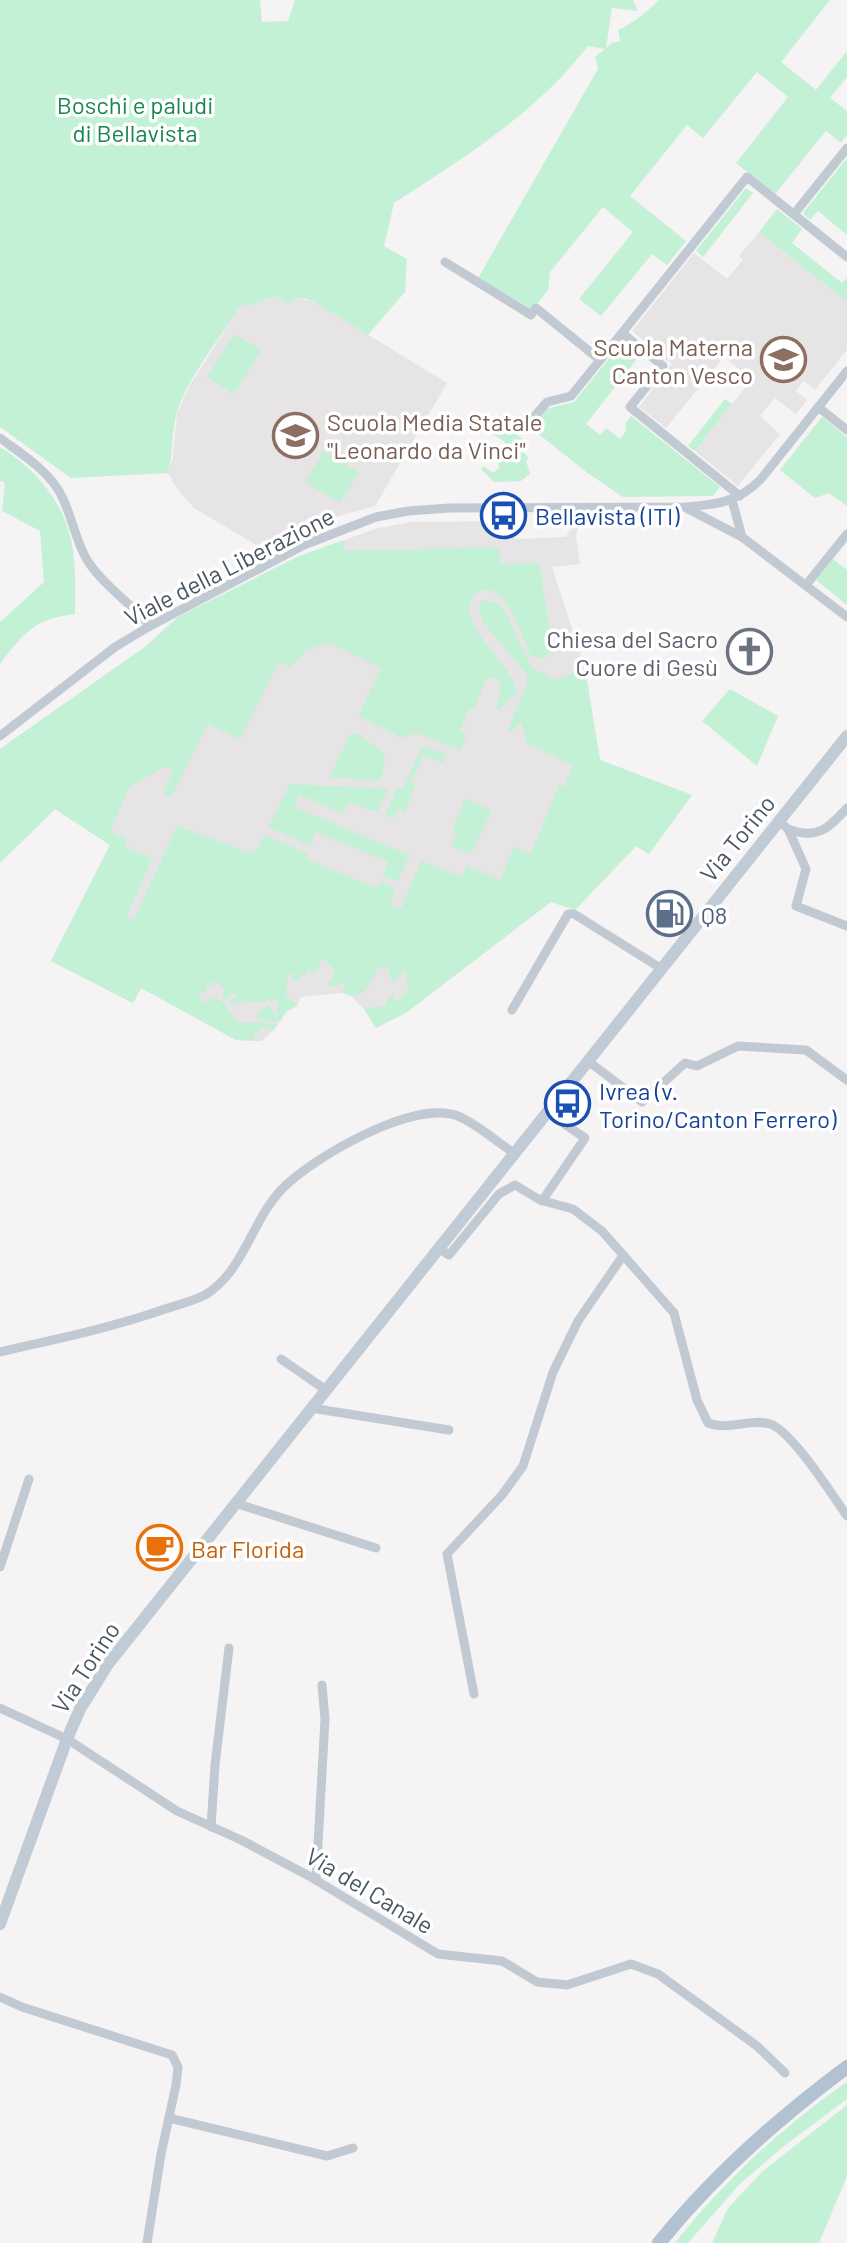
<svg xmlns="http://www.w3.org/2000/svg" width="847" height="2243" font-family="Barlow,sans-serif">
<rect width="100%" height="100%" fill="#f5f3f3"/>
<g fill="#e6e4e5">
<path d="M759,232L847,302V350L815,390L804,381L799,386L796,391L807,400L796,414L775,398L760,416L780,434L738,486L695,451L752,379L724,357L666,428L639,407L672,364L632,331L694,253L727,279L743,260L739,256Z"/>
<path d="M277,296L313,301L447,383L375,506L338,516L265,550L194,508L176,487L168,473L173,457L177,413L190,385L241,305H252Z"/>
<path d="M505,521L516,539L566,537L573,523L578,525L576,537L580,564L552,567L585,668L600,760L692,795L649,854L636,846L575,910L551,902L407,1012L376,1028L364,1009L350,995L342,993L301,997L297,1006L287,1011L274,1030L262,1041L236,1040L141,988L133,1003L51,961L110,845L55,809L0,863V749L145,647L178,617L297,557L375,529L411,522Z"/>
</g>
<g fill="#c3f1d5">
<path d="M0,0H260L262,22L288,21L295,0H633L638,11L612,8L606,48L612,43L620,41L618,30C631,25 649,10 659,0H830L781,62L816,90L847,51V77L830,98L847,111V135L841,143L826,131L775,194L736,163L788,97L757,72L703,138L687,125L630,196L686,241L667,265L652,254L601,316L579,299L633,232L603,207L550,272L548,290L530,313L478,278L598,69L595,57L605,49L588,46C536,113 464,158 394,203L384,246L407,259L405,292L368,335L313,301C304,298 295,296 288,303L276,296L252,305H241C222,335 187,379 177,412C171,431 174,453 168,473L71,478L0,427Z"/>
<path d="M847,158V235L818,211L810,220L803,213Z"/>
<path d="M746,188L753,193L703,257L696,251Z"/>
<path d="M777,209L802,229L792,243L842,283L847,278V302L759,232Z"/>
<path d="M234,334L261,350L234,394L207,377Z"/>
<path d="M619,346L636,360L586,424L600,435L606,428L620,439L626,431L625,424L631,416L720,487L713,496L623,497L589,474L531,428L546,409L574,402Z"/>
<path d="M725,399L732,404L695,451L688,446Z"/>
<path d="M822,417L847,437V506L829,493L815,498L780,470Z"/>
<path d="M495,419L524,440L518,449L529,457L526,461L530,474L521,481L494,482L481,469L483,466L494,473L499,467L497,457L502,456L505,442L488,431Z"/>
<path d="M0,447C38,470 67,506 73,551C76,572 75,594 75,614C35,619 24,632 0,664V622L44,582L40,531L2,511L5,483L0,481Z"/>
<path d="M324,451L359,473L340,503L305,482Z"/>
<path d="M343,540L344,551L499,547L500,564L539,563L553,650L543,659L530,655C523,638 503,571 475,595C449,619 514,665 517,692L499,710L496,709L500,691L499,680L487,677L474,710L469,709L460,730L466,737L461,750L416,733L403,738L358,716L381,668L329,642L305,651L290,667L279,662L240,739L208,724L171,797L163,793L173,771L165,767L130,786L110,831L127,839L124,846L152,859L126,918L134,920L177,826L251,853L258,849L264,835L307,853L306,859L377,888L381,882L396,889L390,904L401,909L421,861L462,877L467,866L500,880L514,847L531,854L559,785L564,787L573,765L524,742L526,736L521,722L512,732L508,730L527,683V675L483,622L478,608L482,600L498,603L508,617L528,661L535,670L556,680L585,668L600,760L692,795L649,854L636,846L575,910L551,902L407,1012L376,1028L364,1009L385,1006L389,997L394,994V1001L402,998L409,986L404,971L394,982L389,976V969L378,968L364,993L351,996L342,993L345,982L355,973L339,985L329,986L328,983L333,976L334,969L325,960H321L317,972L306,970V976L301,973L299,981H293L291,972L288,975L286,995L297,1006L287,1011L280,1021H265L256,1017L261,1010L269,1005L276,1017L278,1015L277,1010L279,1001L269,999L264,1002H246L243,1000L232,1005L230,1000L237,995L233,993L227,999L222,998L225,989L216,982H211L214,986L208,985L205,992L197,993L203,1002H208L212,997C230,1003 228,1012 238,1023L260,1022L277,1025L274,1030L263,1027L253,1036L254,1039L262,1041L236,1040L141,988L133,1003L51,961L110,845L55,809L0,863V749L145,647L178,617L297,557Z"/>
<path d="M833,559L847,570V605L816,580Z"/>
<path d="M730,689L778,716L757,766L702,721Z"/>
<path d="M357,733L385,754L382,777L376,781L329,777L350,735Z"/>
<path d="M423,746L446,754L443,763L423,755L411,783L415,785L405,812L398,809L393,819L385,815L397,789H403Z"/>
<path d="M290,784L388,789L377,812L349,802L343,814L299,795L294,807L409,855L398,882L383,876L388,862L316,832L310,846L268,827Z"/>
<path d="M465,799L492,810L471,854L451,846L457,832L452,830Z"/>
<path d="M847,2082V2099L784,2146L739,2185L688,2243H675C724,2181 782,2127 847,2082Z"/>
<path d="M847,2105V2176L819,2243H712L728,2208L763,2171Z"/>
</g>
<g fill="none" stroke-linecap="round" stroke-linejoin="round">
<g stroke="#c1cad2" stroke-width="9">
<path d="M794,214L847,148"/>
<path d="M445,262L531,315L536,308L600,360"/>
<path d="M818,407L847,430"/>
<path d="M534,417L547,402L571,396L622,333"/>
<path d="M0,438C20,453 43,467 57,488C72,510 74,541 89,563C105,587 132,604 150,626"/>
<path d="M740,496L630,407L663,366L622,333L747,177L847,257"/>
<path d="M732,500L742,537"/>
<path d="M688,509L742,537L847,617"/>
<path d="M806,585L847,534"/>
<path d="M0,736L115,647L150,626L304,545L376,517L408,511L449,508L685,507C715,505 739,502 761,479L847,371"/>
<path d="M779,821L788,829L806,869L796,906L847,926"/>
<path d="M788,829C817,840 828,829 847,808"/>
<path d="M512,1010L568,914H574L662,969"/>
<path d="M588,1061L642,1102L685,1063L697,1066L738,1046L806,1050L847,1080"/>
<path d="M542,1201L585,1138L547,1112"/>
<path d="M439,1248L449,1255L499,1194L515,1185L540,1200L573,1209L602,1231L674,1313L697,1400L708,1423C728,1431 750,1418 770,1424C791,1430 833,1496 847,1516"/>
<path d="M0,1352C56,1339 111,1328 165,1309C178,1305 193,1301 205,1295C244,1272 252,1219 283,1188C314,1157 414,1099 458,1116C477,1124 497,1142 514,1153"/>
<path d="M281,1359L326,1390"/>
<path d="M311,1408L449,1430"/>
<path d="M235,1503L376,1548"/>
<path d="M0,1567L29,1479"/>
<path d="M474,1694L447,1554L502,1495L523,1466L553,1372L578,1321L622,1257"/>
<path d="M0,1708L67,1739L177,1811L241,1840L309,1876L438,1954L502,1961L537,1982L567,1985L631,1964L658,1974L757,2046L785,2073"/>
<path d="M211,1827L215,1765L229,1648"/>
<path d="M316,1880L325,1719L322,1685"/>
<path d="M0,1997L22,2007L172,2055L178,2067L176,2085L161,2154L147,2243"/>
<path d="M169,2118L327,2156L353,2148"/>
</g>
<path stroke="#c1cbd6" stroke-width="12" d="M0,1924L67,1739L80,1709L108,1664L847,736"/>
<path stroke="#b3c2d1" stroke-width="14" d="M659,2243C714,2175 777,2119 847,2067"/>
</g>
<defs>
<symbol id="school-ring" viewBox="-11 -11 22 22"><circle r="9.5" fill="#fff" stroke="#8d6e63" stroke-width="1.5"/><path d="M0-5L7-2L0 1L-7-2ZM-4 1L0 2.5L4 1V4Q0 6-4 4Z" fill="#8d6e63"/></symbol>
<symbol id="bus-ring" viewBox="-11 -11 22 22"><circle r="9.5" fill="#fff" stroke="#1a4fb4" stroke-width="1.5"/><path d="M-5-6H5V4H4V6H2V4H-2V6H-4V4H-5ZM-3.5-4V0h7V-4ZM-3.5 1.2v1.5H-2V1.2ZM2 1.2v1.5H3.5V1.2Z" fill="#1a4fb4"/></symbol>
<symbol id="church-ring" viewBox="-11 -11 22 22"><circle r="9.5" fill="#fff" stroke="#6b7280" stroke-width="1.5"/><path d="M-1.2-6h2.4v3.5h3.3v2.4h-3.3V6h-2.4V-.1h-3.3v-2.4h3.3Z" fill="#6b7280"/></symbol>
<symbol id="fuel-ring" viewBox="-11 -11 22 22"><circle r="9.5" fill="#fff" stroke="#5c6f8a" stroke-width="1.5"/><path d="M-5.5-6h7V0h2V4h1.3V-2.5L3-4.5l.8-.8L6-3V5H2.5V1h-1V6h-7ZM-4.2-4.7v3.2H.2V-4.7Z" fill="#5c6f8a"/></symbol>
<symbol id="cafe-ring" viewBox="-11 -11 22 22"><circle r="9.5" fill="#fff" stroke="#e8710a" stroke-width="1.5"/><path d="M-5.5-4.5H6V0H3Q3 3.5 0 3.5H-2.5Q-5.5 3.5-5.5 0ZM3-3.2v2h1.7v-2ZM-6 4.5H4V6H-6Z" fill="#e8710a"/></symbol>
</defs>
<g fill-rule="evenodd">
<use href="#school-ring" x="758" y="334" width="51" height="51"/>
<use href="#school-ring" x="270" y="410" width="51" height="51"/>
<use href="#bus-ring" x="478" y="490" width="51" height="51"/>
<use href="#church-ring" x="724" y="626" width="51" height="51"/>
<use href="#fuel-ring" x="644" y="888" width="51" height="51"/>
<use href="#bus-ring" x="542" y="1078" width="51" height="51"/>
<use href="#cafe-ring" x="134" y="1522" width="51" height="51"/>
</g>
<g text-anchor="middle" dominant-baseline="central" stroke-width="7" stroke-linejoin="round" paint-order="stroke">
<g font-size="24" fill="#17864f" stroke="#fff">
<text x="135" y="104">Boschi e paludi<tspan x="135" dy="28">di Bellavista</tspan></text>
</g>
<g font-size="24" fill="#785e54" stroke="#fff" text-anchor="end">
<text x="753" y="346">Scuola Materna<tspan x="753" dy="28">Canton Vesco</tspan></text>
<text x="327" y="421" text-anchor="start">Scuola Media Statale<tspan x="327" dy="28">"Leonardo da Vinci"</tspan></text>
</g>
<g font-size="24" fill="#164399" stroke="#fff" text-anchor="start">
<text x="535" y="515">Bellavista (ITI)</text>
<text x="599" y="1090">Ivrea (v.<tspan x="599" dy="28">Torino/Canton Ferrero)</tspan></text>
</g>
<g font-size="24" fill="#4a5661" stroke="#fff">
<text transform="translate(229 566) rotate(-27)">Viale della Liberazione</text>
<text transform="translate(737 838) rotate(-51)">Via Torino</text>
<text transform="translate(85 1667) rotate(-57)">Via Torino</text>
<text transform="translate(370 1890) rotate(31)">Via del Canale</text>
</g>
<g font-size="24" fill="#5b616d" stroke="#fff" text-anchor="end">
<text x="718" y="638">Chiesa del Sacro<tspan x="718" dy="28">Cuore di Gesù</tspan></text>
</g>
<g font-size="24" fill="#4e5e75" stroke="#fff" text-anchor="start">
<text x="701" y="914">Q8</text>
</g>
<g font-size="24" fill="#c56008" stroke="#fff" text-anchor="start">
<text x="191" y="1548">Bar Florida</text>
</g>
</g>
</svg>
